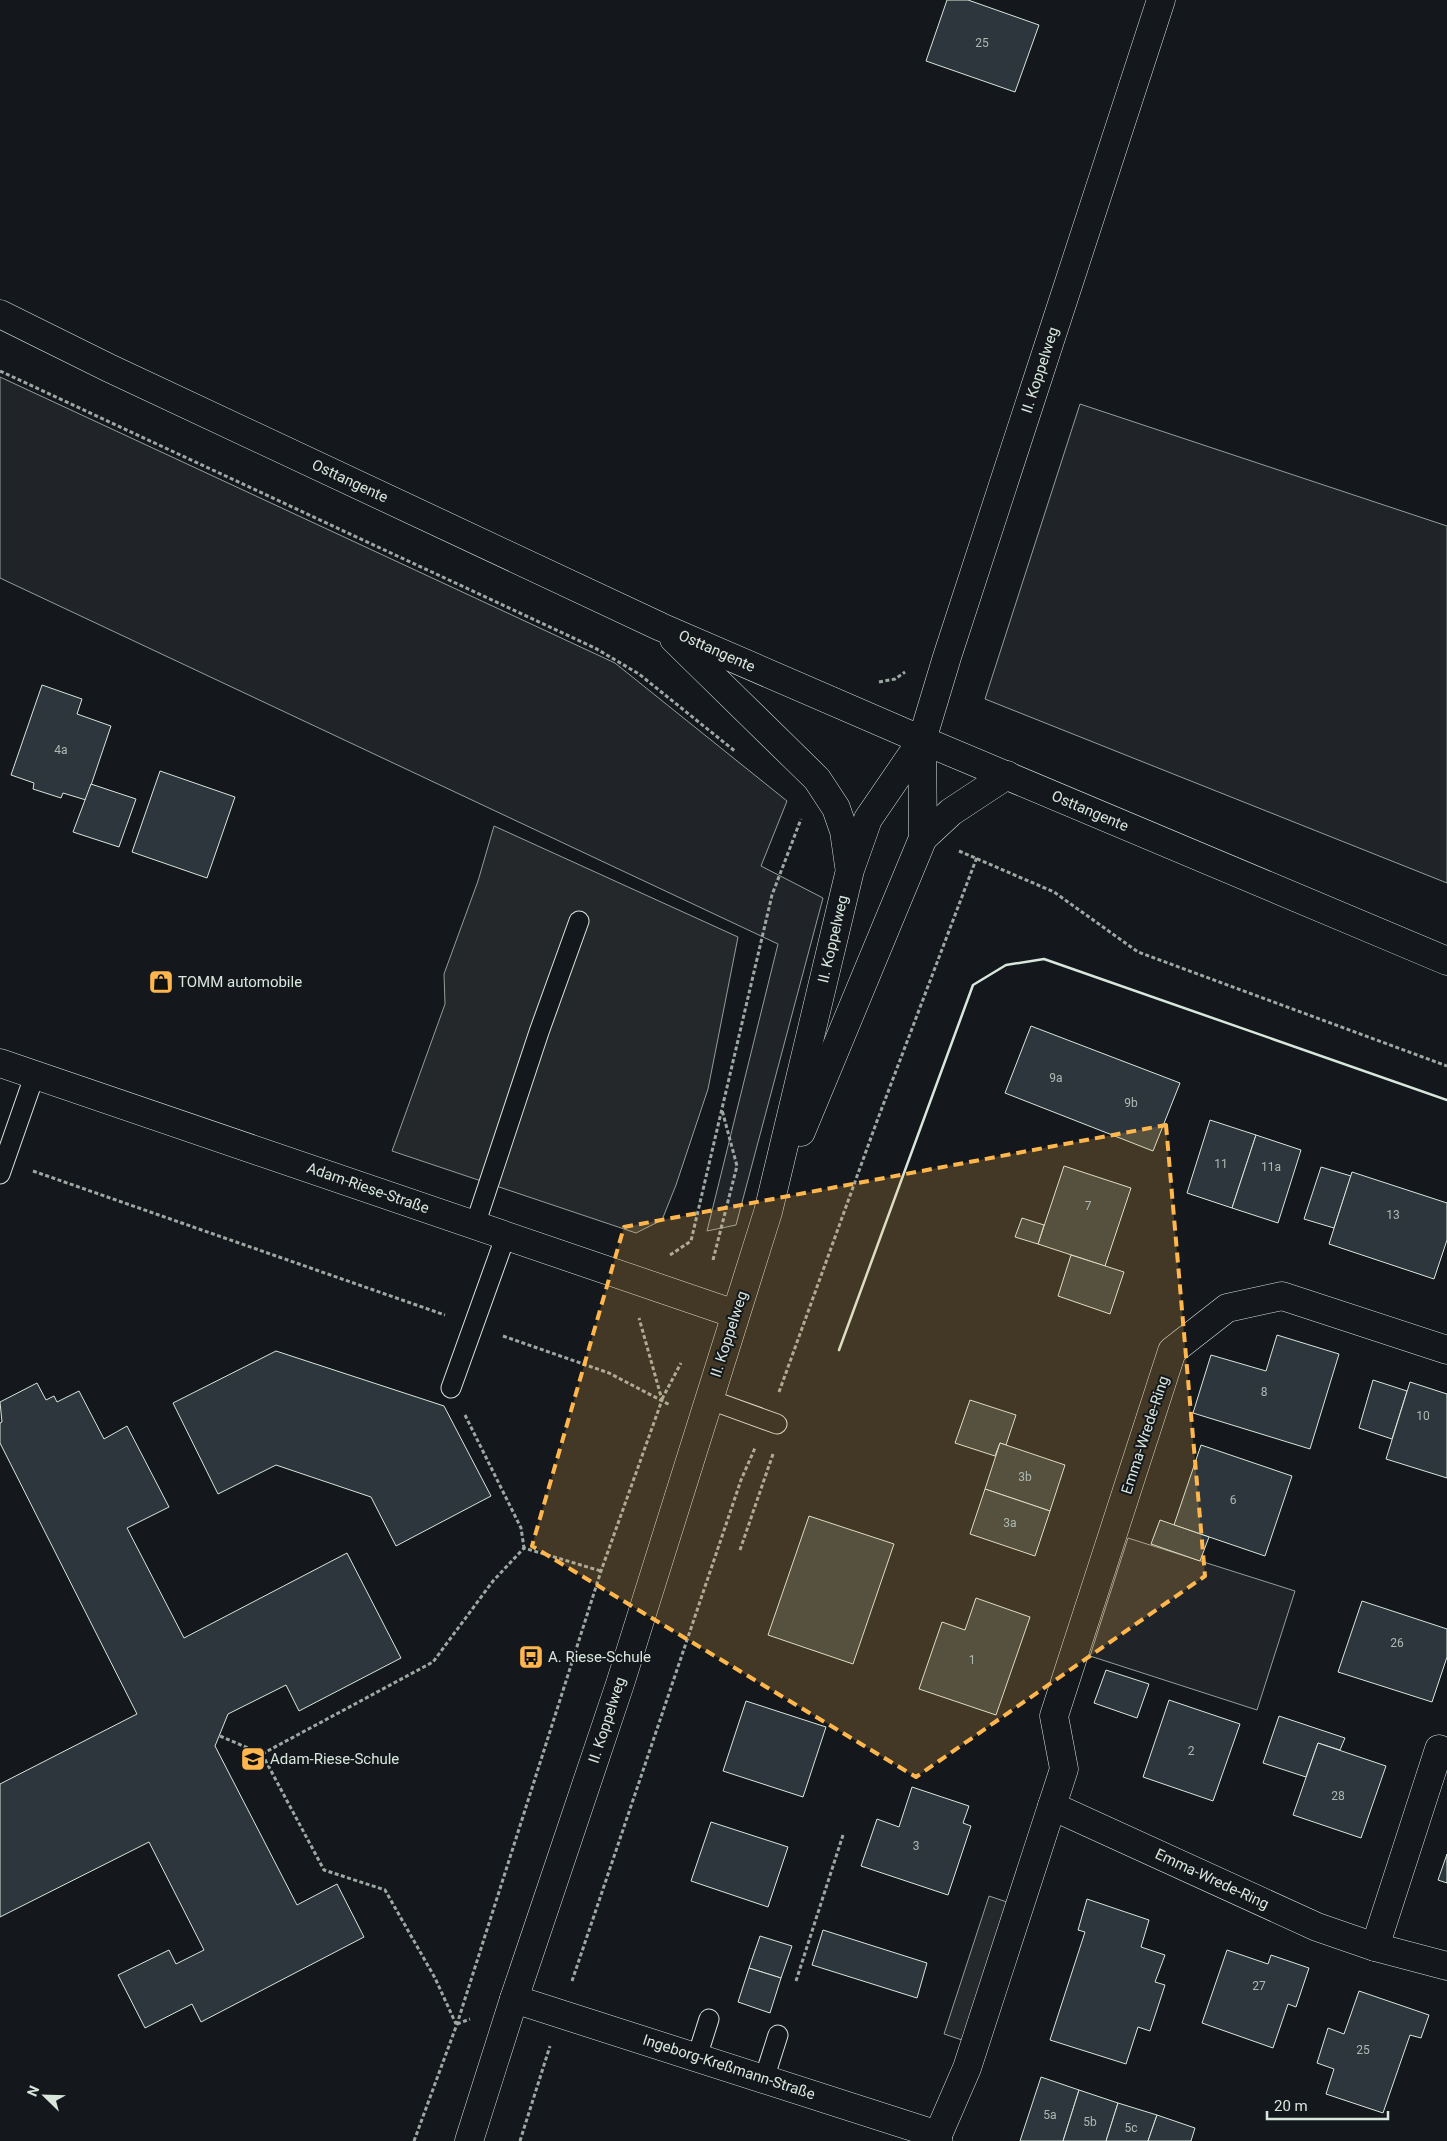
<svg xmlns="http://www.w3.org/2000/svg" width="1447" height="2141" font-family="Roboto,sans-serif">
<rect width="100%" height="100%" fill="#14181c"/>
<g fill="#202428" stroke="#939e99">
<path d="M0,377L615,663L787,801L761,866L823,898L736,1225L707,1231L778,944L0,578Z"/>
<path d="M1080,404L1447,526V883L985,699Z"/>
<path d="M1128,1538L1295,1591L1257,1710L1090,1656Z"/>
</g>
<g fill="#24282b" stroke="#939e99">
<path d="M494,826L738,937L708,1089L676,1185L662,1220L636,1233L392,1151L445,1004L444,974L478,881Z"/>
<path d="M989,1896L1007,1902L962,2040L944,2034Z"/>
</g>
<g fill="#2c363c" stroke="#d8e6dc">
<path d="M947,0H968L1039,25L1015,92L926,61Z"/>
<path d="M42,685L82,699L77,714L111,726L86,800L63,793L61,798L33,789L34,783L11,775Z"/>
<path d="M160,771L235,797L207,878L132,852Z"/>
<path d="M91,784L136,799L119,847L73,832Z"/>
<path d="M1031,1026L1180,1083L1153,1151L1005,1093Z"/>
<path d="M1210,1120L1256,1135L1232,1208L1187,1193Z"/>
<path d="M1256,1135L1301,1150L1278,1223L1232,1208Z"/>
<path d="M1064,1166L1131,1188L1105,1266L1038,1244Z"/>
<path d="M1321,1167L1351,1176L1334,1228L1304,1219Z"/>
<path d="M1352,1172L1447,1203V1240L1434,1279L1329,1244Z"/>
<path d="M1022,1218L1044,1225L1038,1244L1015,1237Z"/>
<path d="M1071,1255L1124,1272L1110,1314L1058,1296Z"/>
<path d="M1277,1335L1339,1354L1310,1449L1193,1413L1211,1355L1266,1371Z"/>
<path d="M276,1351L444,1406L491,1496L396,1546L371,1497L276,1465L218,1494L173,1403Z"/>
<path d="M1373,1380L1407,1391L1392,1439L1359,1428Z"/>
<path d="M1410,1382L1447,1394V1478L1386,1459Z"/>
<path d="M37,1383L46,1400L54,1396L57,1402L79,1391L104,1439L127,1426L169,1507L127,1528L184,1638L347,1553L401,1658L299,1711L286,1685L228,1714L215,1746L297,1905L337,1884L364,1937L201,2022L192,2004L145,2028L118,1975L169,1950L176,1964L204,1950L149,1842L0,1917V1784L137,1714L0,1443V1423L2,1422L0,1402Z"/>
<path d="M970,1400L1016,1415L1006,1445L1000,1443L995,1456L955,1443Z"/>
<path d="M1000,1443L1065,1465L1050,1511L985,1489Z"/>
<path d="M1201,1445L1292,1476L1265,1556L1174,1525Z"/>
<path d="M985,1489L1050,1511L1035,1556L970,1534Z"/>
<path d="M809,1516L894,1544L853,1664L768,1635Z"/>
<path d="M1160,1520L1209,1537L1200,1561L1151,1544Z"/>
<path d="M976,1598L1030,1617L996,1715L919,1689L942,1622L965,1630Z"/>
<path d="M1362,1601L1447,1629V1657L1432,1702L1338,1672Z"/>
<path d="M1106,1670L1149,1684L1137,1718L1094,1703Z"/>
<path d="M1169,1700L1240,1724L1213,1801L1143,1777Z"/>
<path d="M746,1701L826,1727L803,1797L723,1771Z"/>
<path d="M1279,1716L1345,1738L1340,1750L1318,1743L1306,1777L1263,1763Z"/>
<path d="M1318,1743L1386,1766L1361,1838L1293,1815Z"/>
<path d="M912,1787L969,1806L963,1823L971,1826L948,1895L861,1866L877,1819L899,1827Z"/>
<path d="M711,1822L788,1847L768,1907L691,1881Z"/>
<path d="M1447,1854V1883L1438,1880Z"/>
<path d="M1087,1899L1149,1920L1141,1947L1165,1955L1155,1982L1165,1985L1150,2031L1138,2027L1126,2064L1050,2040L1085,1932L1078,1930Z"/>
<path d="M823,1930L927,1963L917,1998L812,1965Z"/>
<path d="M760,1936L792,1946L781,1978L749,1968Z"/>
<path d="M1227,1950L1268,1964L1271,1955L1309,1968L1296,2007L1288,2004L1273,2048L1202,2023Z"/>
<path d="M749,1968L781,1978L770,2013L738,2002Z"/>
<path d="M1359,1991L1429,2015L1421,2038L1410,2035L1383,2113L1326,2094L1334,2069L1317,2063L1328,2028L1344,2034Z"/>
<path d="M1041,2077L1079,2090L1063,2141H1020Z"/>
<path d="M1079,2090L1118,2103L1106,2141H1063Z"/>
<path d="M1118,2103L1157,2115L1148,2141H1106Z"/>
<path d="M1157,2115L1195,2128L1191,2141H1148Z"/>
</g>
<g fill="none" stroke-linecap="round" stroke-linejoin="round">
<defs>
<g id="lane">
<path d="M0,1174L35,1074"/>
<path d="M475,1225L539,1032L579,921"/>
<path d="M451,1388L506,1235"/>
<path d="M708,1399L777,1424"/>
<path d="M697,2057L709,2019"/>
<path d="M764,2079L778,2035"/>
</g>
<g id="street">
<path d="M922,740L947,657L1161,0"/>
<path d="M0,1063L735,1314"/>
<path d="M1052,1806L1317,1927L1375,1947L1447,1966"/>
<path d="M1375,1947L1439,1749"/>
<path d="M514,1999L938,2135V2141"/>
<path d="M938,2135L967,2068L1064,1769L1054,1716L1172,1351L1227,1308L1282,1296L1447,1350"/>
</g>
<g id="secondary">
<path d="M0,314L109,368L661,627L922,740L1447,961"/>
<path d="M674,639L817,779L836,808L844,831L849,866"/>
<path d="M923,838L951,812L1007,775"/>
<path d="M801,1132L923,838L922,740"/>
<path d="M469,2141L514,1999L620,1684L768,1212L850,870L868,819L922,740"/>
</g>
</defs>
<use href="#lane" stroke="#d8e6dc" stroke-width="21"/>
<use href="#street" stroke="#d8e6dc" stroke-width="29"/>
<use href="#secondary" stroke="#d8e6dc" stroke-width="29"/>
<g stroke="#9da8a2" stroke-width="3" stroke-dasharray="4 2.5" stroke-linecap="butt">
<path d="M0,371L595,648L639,674L736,752"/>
<path d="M879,682L895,679L905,672"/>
<path d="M959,851L1054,892L1138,952L1447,1066"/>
<path d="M33,1171L445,1315"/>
<path d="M670,1255L691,1241L772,895L801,819"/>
<path d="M713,1260L737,1166L722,1110"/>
<path d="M503,1336L609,1373L670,1405"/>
<path d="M779,1392L877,1121L977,857"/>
<path d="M662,1399L681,1363"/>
<path d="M465,1415L521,1528L524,1548"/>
<path d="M740,1550L773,1454"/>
<path d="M220,1736L262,1754L324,1870L385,1890L435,1978L456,2024"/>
<path d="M262,1754L433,1662L493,1581L524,1548L601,1571"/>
<path d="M572,1981L741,1480L755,1448"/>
<path d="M796,1981L843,1835"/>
<path d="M457,2024L470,2019"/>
<path d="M414,2141L457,2024L601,1571L662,1400L639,1318"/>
<path d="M520,2141L550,2046"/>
</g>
<use href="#lane" stroke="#14181c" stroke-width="19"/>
<use href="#street" stroke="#14181c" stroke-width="28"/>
<use href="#secondary" stroke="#14181c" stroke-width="28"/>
<path stroke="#d8e6dc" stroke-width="2.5" d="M839,1350L973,985L1006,965L1044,959L1447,1100"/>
</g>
<path fill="#ffb74d" fill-opacity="0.2" stroke="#ffb74d" stroke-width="4" stroke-dasharray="10 6" stroke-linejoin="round" d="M1166,1125L1205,1576L916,1777L532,1546L624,1227Z"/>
<defs>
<symbol id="shop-square" viewBox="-11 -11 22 22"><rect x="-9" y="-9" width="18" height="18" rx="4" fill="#ffb74d" stroke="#14181c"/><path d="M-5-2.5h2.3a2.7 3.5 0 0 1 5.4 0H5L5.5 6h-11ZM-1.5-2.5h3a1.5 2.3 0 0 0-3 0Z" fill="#111"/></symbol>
<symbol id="bus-square" viewBox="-11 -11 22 22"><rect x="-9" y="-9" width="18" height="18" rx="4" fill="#ffb74d" stroke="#14181c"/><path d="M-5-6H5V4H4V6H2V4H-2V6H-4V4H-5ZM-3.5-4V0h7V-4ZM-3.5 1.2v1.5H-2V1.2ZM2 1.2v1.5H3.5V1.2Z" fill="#111"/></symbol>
<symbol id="school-square" viewBox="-11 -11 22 22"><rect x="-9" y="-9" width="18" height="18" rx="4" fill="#ffb74d" stroke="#14181c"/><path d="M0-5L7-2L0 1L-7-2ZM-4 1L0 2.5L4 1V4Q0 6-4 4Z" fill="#111"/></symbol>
</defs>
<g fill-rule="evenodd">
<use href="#shop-square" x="147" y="968" width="28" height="28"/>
<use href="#bus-square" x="517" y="1643" width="28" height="28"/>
<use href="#school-square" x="239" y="1745" width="28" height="28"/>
</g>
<g text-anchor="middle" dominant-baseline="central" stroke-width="4" stroke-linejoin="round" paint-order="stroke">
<g font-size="12" fill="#adbab4">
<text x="982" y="43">25</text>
<text x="61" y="750">4a</text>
<text x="1056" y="1078">9a</text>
<text x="1131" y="1103">9b</text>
<text x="1221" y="1164">11</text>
<text x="1271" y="1167">11a</text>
<text x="1088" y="1206">7</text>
<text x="1393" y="1215">13</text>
<text x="1264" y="1392">8</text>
<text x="1423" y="1416">10</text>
<text x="1025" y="1477">3b</text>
<text x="1233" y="1500">6</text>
<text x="1010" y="1523">3a</text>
<text x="1397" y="1643">26</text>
<text x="972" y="1660">1</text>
<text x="1191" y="1751">2</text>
<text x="1338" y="1796">28</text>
<text x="916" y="1846">3</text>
<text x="1259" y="1986">27</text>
<text x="1363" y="2050">25</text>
<text x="1050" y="2115">5a</text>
<text x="1090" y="2122">5b</text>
<text x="1131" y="2128">5c</text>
</g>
<g font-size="15" fill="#d8e6dc" stroke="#14181c">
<text transform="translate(1040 370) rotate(-72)">II. Koppelweg</text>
<text transform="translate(350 481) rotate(25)">Osttangente</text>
<text transform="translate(717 651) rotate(24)">Osttangente</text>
<text transform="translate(1090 811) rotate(23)">Osttangente</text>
<text transform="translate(833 939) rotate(-77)">II. Koppelweg</text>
<text transform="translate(368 1188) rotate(19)">Adam-Riese-Straße</text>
<text transform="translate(729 1334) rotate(-72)">II. Koppelweg</text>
<text transform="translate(1145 1435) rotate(-72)">Emma-Wrede-Ring</text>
<text transform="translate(607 1720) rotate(-72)">II. Koppelweg</text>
<text transform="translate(1212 1879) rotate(25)">Emma-Wrede-Ring</text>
<text transform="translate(729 2067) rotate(18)">Ingeborg-Kreßmann-Straße</text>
</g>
<g font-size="15" fill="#d8e6dc" stroke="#14181c" text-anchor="start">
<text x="178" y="982">TOMM automobile</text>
<text x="548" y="1657">A. Riese-Schule</text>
<text x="270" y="1759">Adam-Riese-Schule</text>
</g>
</g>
<g transform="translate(45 2096) rotate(293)" stroke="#14181c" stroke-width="4" paint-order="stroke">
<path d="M0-4L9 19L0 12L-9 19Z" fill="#d8e6dc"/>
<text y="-8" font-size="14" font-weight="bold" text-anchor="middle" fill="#d8e6dc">N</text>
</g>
<path d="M1267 2111v8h121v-8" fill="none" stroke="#d8e6dc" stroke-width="2.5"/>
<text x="1274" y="2111" font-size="15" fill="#d8e6dc" stroke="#14181c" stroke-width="4" paint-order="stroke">20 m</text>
</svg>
